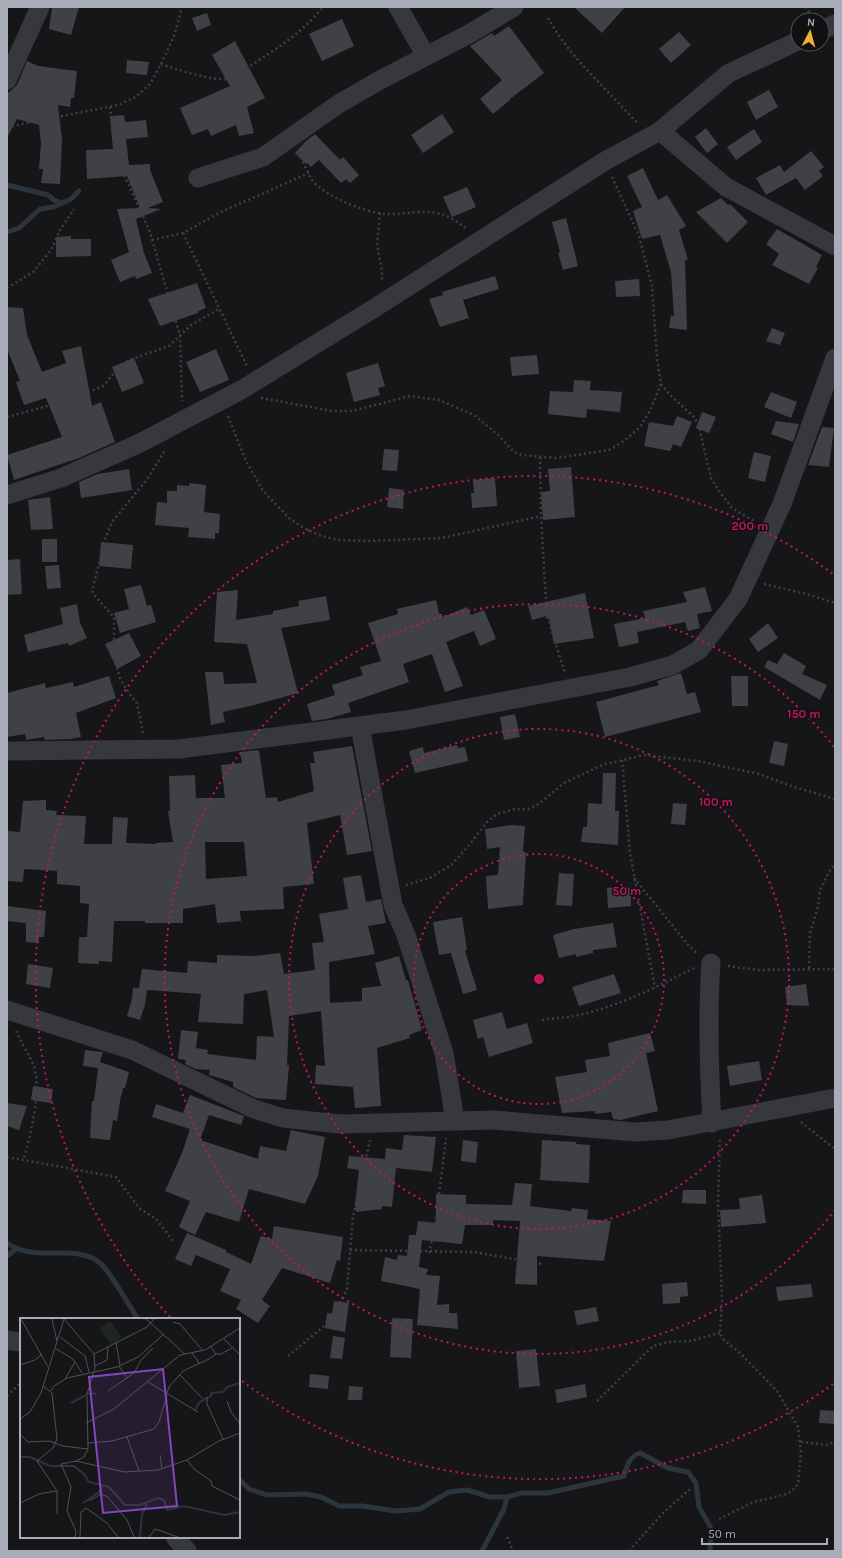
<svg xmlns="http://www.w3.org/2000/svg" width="842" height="1558" font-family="Karla,sans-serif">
<rect width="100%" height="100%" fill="#161618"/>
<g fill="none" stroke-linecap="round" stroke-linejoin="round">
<g stroke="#2c353c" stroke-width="5">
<path d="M7,185L48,195L54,200L62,203"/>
<path d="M7,232L19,228L40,209L53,207L71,199L79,191"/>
<path d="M7,1243C36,1264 75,1242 100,1263C111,1272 129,1306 138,1319"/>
<path d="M7,1256L16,1249"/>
<path d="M239,1479L249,1489L267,1495L306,1494L321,1497L339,1506H362L396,1511L420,1509L449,1492L467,1490L490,1497H507L522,1493H548L624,1476C627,1465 629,1457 640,1453L668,1468L688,1472L696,1483L699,1507L710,1526L711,1535L710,1551"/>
<path d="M482,1551L504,1509L507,1497"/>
</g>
</g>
<g fill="#404145" fill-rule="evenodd">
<path d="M52,7H79L71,35L49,29Z"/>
<path d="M574,7H625L602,33Z"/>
<path d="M207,13L211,25L197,31L192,18Z"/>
<path d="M342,19L354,46L322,61L309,34Z"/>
<path d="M509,26L544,73L510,99V100L493,114L480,99L502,80L470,46L492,33L494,36Z"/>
<path d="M679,32L691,45L671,63L659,49Z"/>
<path d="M235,41L265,98L247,107L254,133L239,136L236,125L211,136L208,129L192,135L180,108L230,86L212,55Z"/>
<path d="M127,60L149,62L147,75L126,73Z"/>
<path d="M27,61L38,66L77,71L74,98H71L70,107L58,105L62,139L60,184L41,183L43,169H39L41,143L39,125L17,119L7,138V94L17,85Z"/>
<path d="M769,90L778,107L756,120L747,102Z"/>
<path d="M442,114L454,132L423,153L411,135Z"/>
<path d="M124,115L125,122L146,120L148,137L126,139L129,165L150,164V170L163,202L148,208L161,209L136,219L144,253L152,273L136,279L135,276L120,282L111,260L129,252L117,209L140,208L127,176L87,179L86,150L113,149L110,116Z"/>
<path d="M706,128L718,144L707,153L695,137Z"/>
<path d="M754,129L762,142L736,160L727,147Z"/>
<path d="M315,134L340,160L343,157L359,175L350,183L346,179L341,183L319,160L311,167L307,163L306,164L295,153L306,141Z"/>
<path d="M811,151L824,167L819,171L823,176L805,190L796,178L766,195L756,178L780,165L784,172Z"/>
<path d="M643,168L658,200L667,195L686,226L679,230L688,260H685L687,330L669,328L671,315L674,316L671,272L660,235L642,239L633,211L642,207L627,176Z"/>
<path d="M467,187L476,207L452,217L443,197Z"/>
<path d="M721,198L728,205L730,204L748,222L727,243L696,212Z"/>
<path d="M566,218L578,266L563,270L558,253L560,252L552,222Z"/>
<path d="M777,229L822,255L816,267L818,268L809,284L772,265L779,254L766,244Z"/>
<path d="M71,236V239H91V256L56,257V237Z"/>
<path d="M495,276L499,289L463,300L469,318L440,327L429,299L443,295L442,292Z"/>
<path d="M639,279L640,296L616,297L615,281Z"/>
<path d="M197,283L206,308L198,311V313L160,326L148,299Z"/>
<path d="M7,307L23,308L27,335L42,372L66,363L62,351L81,346L92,406L101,402L115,442L79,458L14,480L7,455L62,437L46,398L24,405L16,382L20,381L7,349Z"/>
<path d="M772,328L785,333L780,345L766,341Z"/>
<path d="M216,349L229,380L200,392L186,362Z"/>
<path d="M537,355L539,374L512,376L510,357Z"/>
<path d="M134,358L144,383L122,392L112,367Z"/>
<path d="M378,363L385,386L378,388L380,395L354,402L346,373Z"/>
<path d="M574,380L591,381L590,390L622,392L620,412L587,409L586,418L548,414L550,391L573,392Z"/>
<path d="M771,392L797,402L791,418L764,407Z"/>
<path d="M702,412L716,417L709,433L696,428Z"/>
<path d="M677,416L692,422L681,447L673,444L670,451L644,446L649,422L673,426Z"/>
<path d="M776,421L799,424L793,442L771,434Z"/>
<path d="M822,427L834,428L829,467L808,465Z"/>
<path d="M384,449L399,450L397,471L382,470Z"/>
<path d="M754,452L771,456L765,482L748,478Z"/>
<path d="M571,467L575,517L543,520L541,492L550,491L548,469Z"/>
<path d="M129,469L132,490L81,498L79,482L98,474Z"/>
<path d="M495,478L497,506L472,508L471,493H474L473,480Z"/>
<path d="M189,483L206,485L204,512L220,514L219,533H215V539L188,537L189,528L155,525L157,502L167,503V491H177V485L189,486Z"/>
<path d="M389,488L404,490L403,509L387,507Z"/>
<path d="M50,497L53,529L31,530L28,500Z"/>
<rect x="42" y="539" width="15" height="23"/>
<path d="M101,542L133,545L131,569L99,566Z"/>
<path d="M20,559L22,594L7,595V560Z"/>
<path d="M59,565L61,588L47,589L45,566Z"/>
<path d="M141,585L147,606L151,605L156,622L120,633L114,613L129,609L124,589Z"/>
<path d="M705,587L712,611L697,614L700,628L688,631L685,622L637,632L639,643L619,647L614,624L645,618L643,611L687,602L683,592Z"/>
<path d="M238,590L236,620L273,614V611L299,606L298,601L326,596L330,620L281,628L298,693L250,706L223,712L225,722L211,725L205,672H223L224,684L257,683L247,644L214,642L217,592Z"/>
<path d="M585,593L594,638L554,644L549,618L546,619V616L532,620L528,606Z"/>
<path d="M436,600L439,614H442L443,617L467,607L471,615L484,610L496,639L480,646L474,631L446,642L463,686L445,692L432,654L403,664L409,682L348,703L351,712L327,719L312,721L307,704L335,695L332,685L363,675L360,667L381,661L368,623L398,614L397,609Z"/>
<path d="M77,604L80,623L87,638L69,646L68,643L28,652L24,635L63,624L60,608Z"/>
<path d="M768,623L778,638L758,652L749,639Z"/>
<path d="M129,633L141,656L117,669L105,644Z"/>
<path d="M784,653L806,666L802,674L827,685L820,700L764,667L768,660L777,664Z"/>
<path d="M681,673L687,694L695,692L701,712L605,737L596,702L659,685L657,681Z"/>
<path d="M109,676L116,698L76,713L81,737L70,739L45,740L44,737L26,740L25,734L7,737V693L45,683L46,688L73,682L74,687Z"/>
<path d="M731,676H748V706H732Z"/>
<path d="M515,714L520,737L504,740L500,717Z"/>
<path d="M774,741L788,744L784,766L769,763Z"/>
<path d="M457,745L458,748L465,747L468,761L415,773L409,751L423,747L424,753Z"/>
<path d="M352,746L372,851L347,855L340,815L307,823L314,884L283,887L284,909L240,911L241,921L217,923L215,904L183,909V923H145V921H114L112,962L99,961V964L78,963L79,937H87L89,904L80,903V886L57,884V871L24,869L23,882L7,881V831L20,832L23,801L46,800V810L57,811L56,815L86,816L84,844H112L113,817L128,818L126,843L156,844V843L173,842L168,811H170L169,776L195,775L196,798H225L221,765L242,763L240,752L259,750L266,798L277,797L278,802L314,791L310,763H315L313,752ZM205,842H244L247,876L206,879Z"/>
<path d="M603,773H616L615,811H619L618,845L581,842L583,827H587L588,803L602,804Z"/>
<path d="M673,803L687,804L685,825L671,824Z"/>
<path d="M512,825L525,826L523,851L526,853L523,903V905L488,909L486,876L498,875L500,847L487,849L485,829Z"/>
<path d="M559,873L574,874L572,906L556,905Z"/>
<path d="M361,875L366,902L381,899L386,923L368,926L375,954L329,962L330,1003L362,1001V988L381,986L375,963L399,956L406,980H408L422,1030L409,1035L410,1038L377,1048L381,1106L355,1108L353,1087L315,1084L316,1065L325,1066L321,1011L289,1016L287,1065H289L286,1100L256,1098L233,1087V1082L209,1075L210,1070L196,1069L185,1064L186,1060L178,1059L181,1030L198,1032L196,1048L208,1050L207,1054L256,1060L257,1036L274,1037L267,990L244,994L243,1024L198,1022L201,994L147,990L145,1005L140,1020L127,1016L132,999L133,988H139L142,969L187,973L188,961L217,963V955L253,956L280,953L284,974L315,970L312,943L324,942L319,914L348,909L343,878Z"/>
<path d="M619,887L631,888V906L608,908L607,888Z"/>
<path d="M7,906L46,911L44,937H39V943L26,942V923L7,921Z"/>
<path d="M462,917L467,950L465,951L477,990L463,994L451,953L439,955L433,922Z"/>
<path d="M613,923L617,947L593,950V953L576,957V954L559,958L553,935L574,929Z"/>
<path d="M28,964L53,968L50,988L26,984Z"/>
<path d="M614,974L621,993L579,1006L572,987Z"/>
<path d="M806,984L809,1006L787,1005L785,987Z"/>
<path d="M502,1012L507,1029L527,1023L533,1043L489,1057L483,1037L478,1039L473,1020Z"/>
<path d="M650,1033L655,1051L646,1053L658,1111L620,1120L613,1119L611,1112L595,1114V1111L562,1113L555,1077L587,1072L585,1060L610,1056L608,1043Z"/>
<path d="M85,1050L103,1052L100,1062L129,1072L125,1088H123L122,1095H121L117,1121L113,1120L110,1140L90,1138L92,1101H94L98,1068L83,1066Z"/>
<path d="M759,1061L762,1080L730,1086L727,1066Z"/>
<path d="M33,1086L53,1089L51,1103L31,1100Z"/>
<path d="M190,1095L244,1116L241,1125L209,1115L200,1140L258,1159L260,1146L286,1151L291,1130L325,1137L318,1176L305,1204L249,1189L239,1222L206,1212L195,1235L179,1227L190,1201L165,1191L182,1153L190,1129L152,1117L156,1104L183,1113Z"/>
<path d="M7,1103L27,1106L19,1130L7,1126Z"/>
<path d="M404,1135L436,1137L432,1172L396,1168L392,1207L382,1206V1209L356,1212L355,1204L359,1170L347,1168L349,1156L385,1159L386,1148L402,1150Z"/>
<path d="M463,1140L478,1142L476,1163L461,1161Z"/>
<path d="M542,1140L576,1142V1144L590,1145L589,1183L540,1180Z"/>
<path d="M515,1183L532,1184L530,1206L571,1211L572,1208L588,1210L587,1219L611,1221L604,1261L537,1256V1285L515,1284L520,1221L493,1220V1225H465L462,1244L422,1240L419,1267L428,1269L426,1275L440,1276L437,1305L449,1304V1313H457L458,1329L417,1325L420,1289L381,1281L385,1257L397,1260L398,1255L407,1256L409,1235H416L418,1221L436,1223V1194L466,1195V1204L512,1205Z"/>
<path d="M683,1190H706V1204L682,1203Z"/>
<path d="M762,1195L766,1223L721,1227L720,1210L740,1209L739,1198Z"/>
<path d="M274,1226L343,1237L340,1261L337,1260L330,1283L282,1268L262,1300L270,1306L258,1323L236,1309L241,1300L220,1291L230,1269L196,1255L191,1266L175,1259L187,1233L226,1250V1252L251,1264L261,1236L272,1239Z"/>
<path d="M687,1282L688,1296L680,1297V1303L663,1304L662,1284Z"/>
<path d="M811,1284L813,1297L778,1301L776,1287Z"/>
<path d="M334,1301L349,1303L345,1332L325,1328L327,1313L332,1314Z"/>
<path d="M596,1307L599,1321L577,1325L574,1311Z"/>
<path d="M392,1318L413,1319L411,1358L390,1357Z"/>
<path d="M333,1336L345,1338L342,1359L330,1358Z"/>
<path d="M536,1349L540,1386L519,1388L516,1351Z"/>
<path d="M310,1374L329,1376L328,1389L309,1387Z"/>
<path d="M585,1384L587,1397L557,1403L555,1390Z"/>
<path d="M349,1386L363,1387L362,1400H348Z"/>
<path d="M820,1410L835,1411V1424L819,1423Z"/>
</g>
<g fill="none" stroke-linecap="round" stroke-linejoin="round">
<g stroke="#3d3f44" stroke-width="2.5" stroke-dasharray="2 3" stroke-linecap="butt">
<path d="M805,7L813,17"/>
<path d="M548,18C571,59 607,89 638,124"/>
<path d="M161,64C175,69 213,81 226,79C236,77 244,70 253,64C279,47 303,32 323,7"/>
<path d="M110,107L113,137L121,168L150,232L180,336L182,401"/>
<path d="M7,127L118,105L136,97L150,84L161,64L174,36L182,7"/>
<path d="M298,153C303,161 307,171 312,180C324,196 366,213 386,214C408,215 428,207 449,217C455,220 461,225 467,229"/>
<path d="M612,177L639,236L652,286L657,359L661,384L669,394L695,418L699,427L711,478L719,491L732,508L755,522"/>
<path d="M380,213L377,244L382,271V282"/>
<path d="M183,233L247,366"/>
<path d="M152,240L183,233L221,212L309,173"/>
<path d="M7,288L33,272L51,250L60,230L74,209"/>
<path d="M261,398L332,411H352L410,396L439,400L474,415L498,435L514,452L522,455L556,458L609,450L624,441L640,427L650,411L661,384"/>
<path d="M228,416L246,461L263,491L289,518L302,527L321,536L338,540L368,541L442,538L541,516"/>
<path d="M7,417L69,400L94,390L103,386L119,367L129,360L169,346L191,325L219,309"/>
<path d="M540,457L541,516L546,601L551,629L565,673"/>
<path d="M764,584L810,595L835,603"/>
<path d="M143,733L137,703L126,689L120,678L114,657V617L94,595L92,591L105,539L112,522L148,478L165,450"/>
<path d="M622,760L630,853L655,988"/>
<path d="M634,878L689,946L698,954"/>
<path d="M406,885L430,878L451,865L466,849L487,822L497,814L515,809H528L539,804L564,783L602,765L644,755L698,761L759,774L794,787L835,799"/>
<path d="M728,966L757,970L835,969"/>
<path d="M809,968L810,933L818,907L820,890L829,872L835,863"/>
<path d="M542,1020C554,1018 567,1018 579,1015C619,1006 657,987 694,968"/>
<path d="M16,1031C21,1042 28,1053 33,1064C43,1086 30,1136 24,1158"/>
<path d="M801,1122L835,1149"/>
<path d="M7,1157L116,1177L139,1208L156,1219L174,1242"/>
<path d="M350,1250L474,1252L543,1264"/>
<path d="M429,1253L435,1226L446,1138"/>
<path d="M288,1356L323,1327L339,1304L347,1290L353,1217L370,1140"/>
<path d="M7,1396L21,1382"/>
<path d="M597,1401L653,1346L669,1342L690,1341L720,1333"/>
<path d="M801,1442L827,1445L835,1442"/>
<path d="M719,1519L754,1502L787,1494L792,1491L798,1484L801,1452L798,1427L777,1391L741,1354L724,1340L720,1333L722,1300L718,1203L720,1139"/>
<path d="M507,1537L513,1551"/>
<path d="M629,1551L661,1515L690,1489"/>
</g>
<g stroke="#37383d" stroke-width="19">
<path d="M398,7L426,56"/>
<path d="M822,30L835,24"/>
<path d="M7,80L40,7"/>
<path d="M660,131L726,187L835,246"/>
<path d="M198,178L263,157L337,105L380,80L469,34L514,7"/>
<path d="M7,495L61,478L138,444L241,390L373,309L605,161L660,131L729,73L798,41"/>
<path d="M360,726L393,905L406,935L444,1053L455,1121"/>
<path d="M7,751L179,749L406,720L630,677L673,665L699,650L738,599L782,504L835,358"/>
<path d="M711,963C707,1017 709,1070 712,1123"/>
<path d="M7,1010L132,1050L254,1109L283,1118L311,1121L341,1124L494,1120L636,1132L668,1130L835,1098"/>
<path d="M7,1340L21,1342"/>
<path d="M175,1537L187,1551"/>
</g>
</g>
<g fill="none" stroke="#c2185b" stroke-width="2" stroke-dasharray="2 4">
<circle cx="539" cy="979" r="125"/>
<circle cx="539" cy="979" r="250"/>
<path d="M835 1210A375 375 0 1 1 835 748"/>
<path d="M833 1384A500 500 0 0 1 242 1381M170 1317A500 500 0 0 1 833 574"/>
</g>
<g transform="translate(20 1318)">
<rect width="220" height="220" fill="#161618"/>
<path d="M90,3L102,19L91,27L79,11Z" fill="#1e261f"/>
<path fill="none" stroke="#2c353c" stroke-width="2" d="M51,85L70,75L76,76M175,92L180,84L191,78V75L203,74L207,69L220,65M0,139H10L30,148H54L64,156L69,164L89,169L105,187H120L138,180L144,182L147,192L164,188L204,197L220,194M63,185L79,174L82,169M120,219L122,196L127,186"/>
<path fill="none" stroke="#505258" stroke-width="1" d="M1,1L28,49M32,1L37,23M44,1L74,36L75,50L67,76M126,1L165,36M153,4L160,6L183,33M40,19L65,38L69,54M203,20L220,37M96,25L100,47M191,29L196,36H201L212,30M36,31L53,41L62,55M172,35L180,46M74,36L127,9L134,1M0,47L15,42L22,36M75,48L87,42L88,29M99,48L107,60M160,57L183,81M45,61L55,44M128,64L178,94M23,68L32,75L37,121L33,130L17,143L37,173V196M31,73L34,68L47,60L97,49L118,39L144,16M88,73L114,55L121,42L133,30M147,75L149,69L163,53L189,41L196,36M187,79V86L203,121M207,83L211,94L220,106M0,101L10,94L21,75L44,1M66,105L94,91L160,37L185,32L220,10M0,116L8,124L29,123L43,128L68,131M107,119L119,153M68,125L92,123L134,111L139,104L147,77M140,137L142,151M167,142L174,151L191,163L192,168L220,182M56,143L64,139L68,131L67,78M69,183L81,176L88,179L107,202L114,219M0,185L19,176L36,173M55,219L56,213L47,193L51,169L41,146L56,143L104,154L138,152L167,142L199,123L220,115M60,219L61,194L66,190L87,205L98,219M129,219L135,211L158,219"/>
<path fill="#8446be" fill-opacity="0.15" stroke="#8446be" stroke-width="2" d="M143,51L157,188L83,195L69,59Z"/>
<rect width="220" height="220" fill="none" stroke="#a8adb8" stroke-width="2"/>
</g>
<circle cx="539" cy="979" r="6" fill="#c2185b" stroke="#111113" stroke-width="2"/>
<g font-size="12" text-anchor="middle" font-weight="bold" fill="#c2185b" stroke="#111113" stroke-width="3" stroke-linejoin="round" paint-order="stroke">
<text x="750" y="530">200 m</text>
<text x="804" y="718">150 m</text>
<text x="716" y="806">100 m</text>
<text x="627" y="895">50 m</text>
</g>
<rect width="842" height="1558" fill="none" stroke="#a8adb8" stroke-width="16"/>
<g transform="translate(810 32) rotate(6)"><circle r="19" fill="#111113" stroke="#4d4f55"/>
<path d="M0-3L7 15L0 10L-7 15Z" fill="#f2b134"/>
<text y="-6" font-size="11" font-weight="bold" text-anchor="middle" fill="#a8adb8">N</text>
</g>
<path d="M702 1538v6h125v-6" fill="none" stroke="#a8adb8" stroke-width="2"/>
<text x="708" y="1538" font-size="12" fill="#a8adb8" stroke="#111113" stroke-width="3" paint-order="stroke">50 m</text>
</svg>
